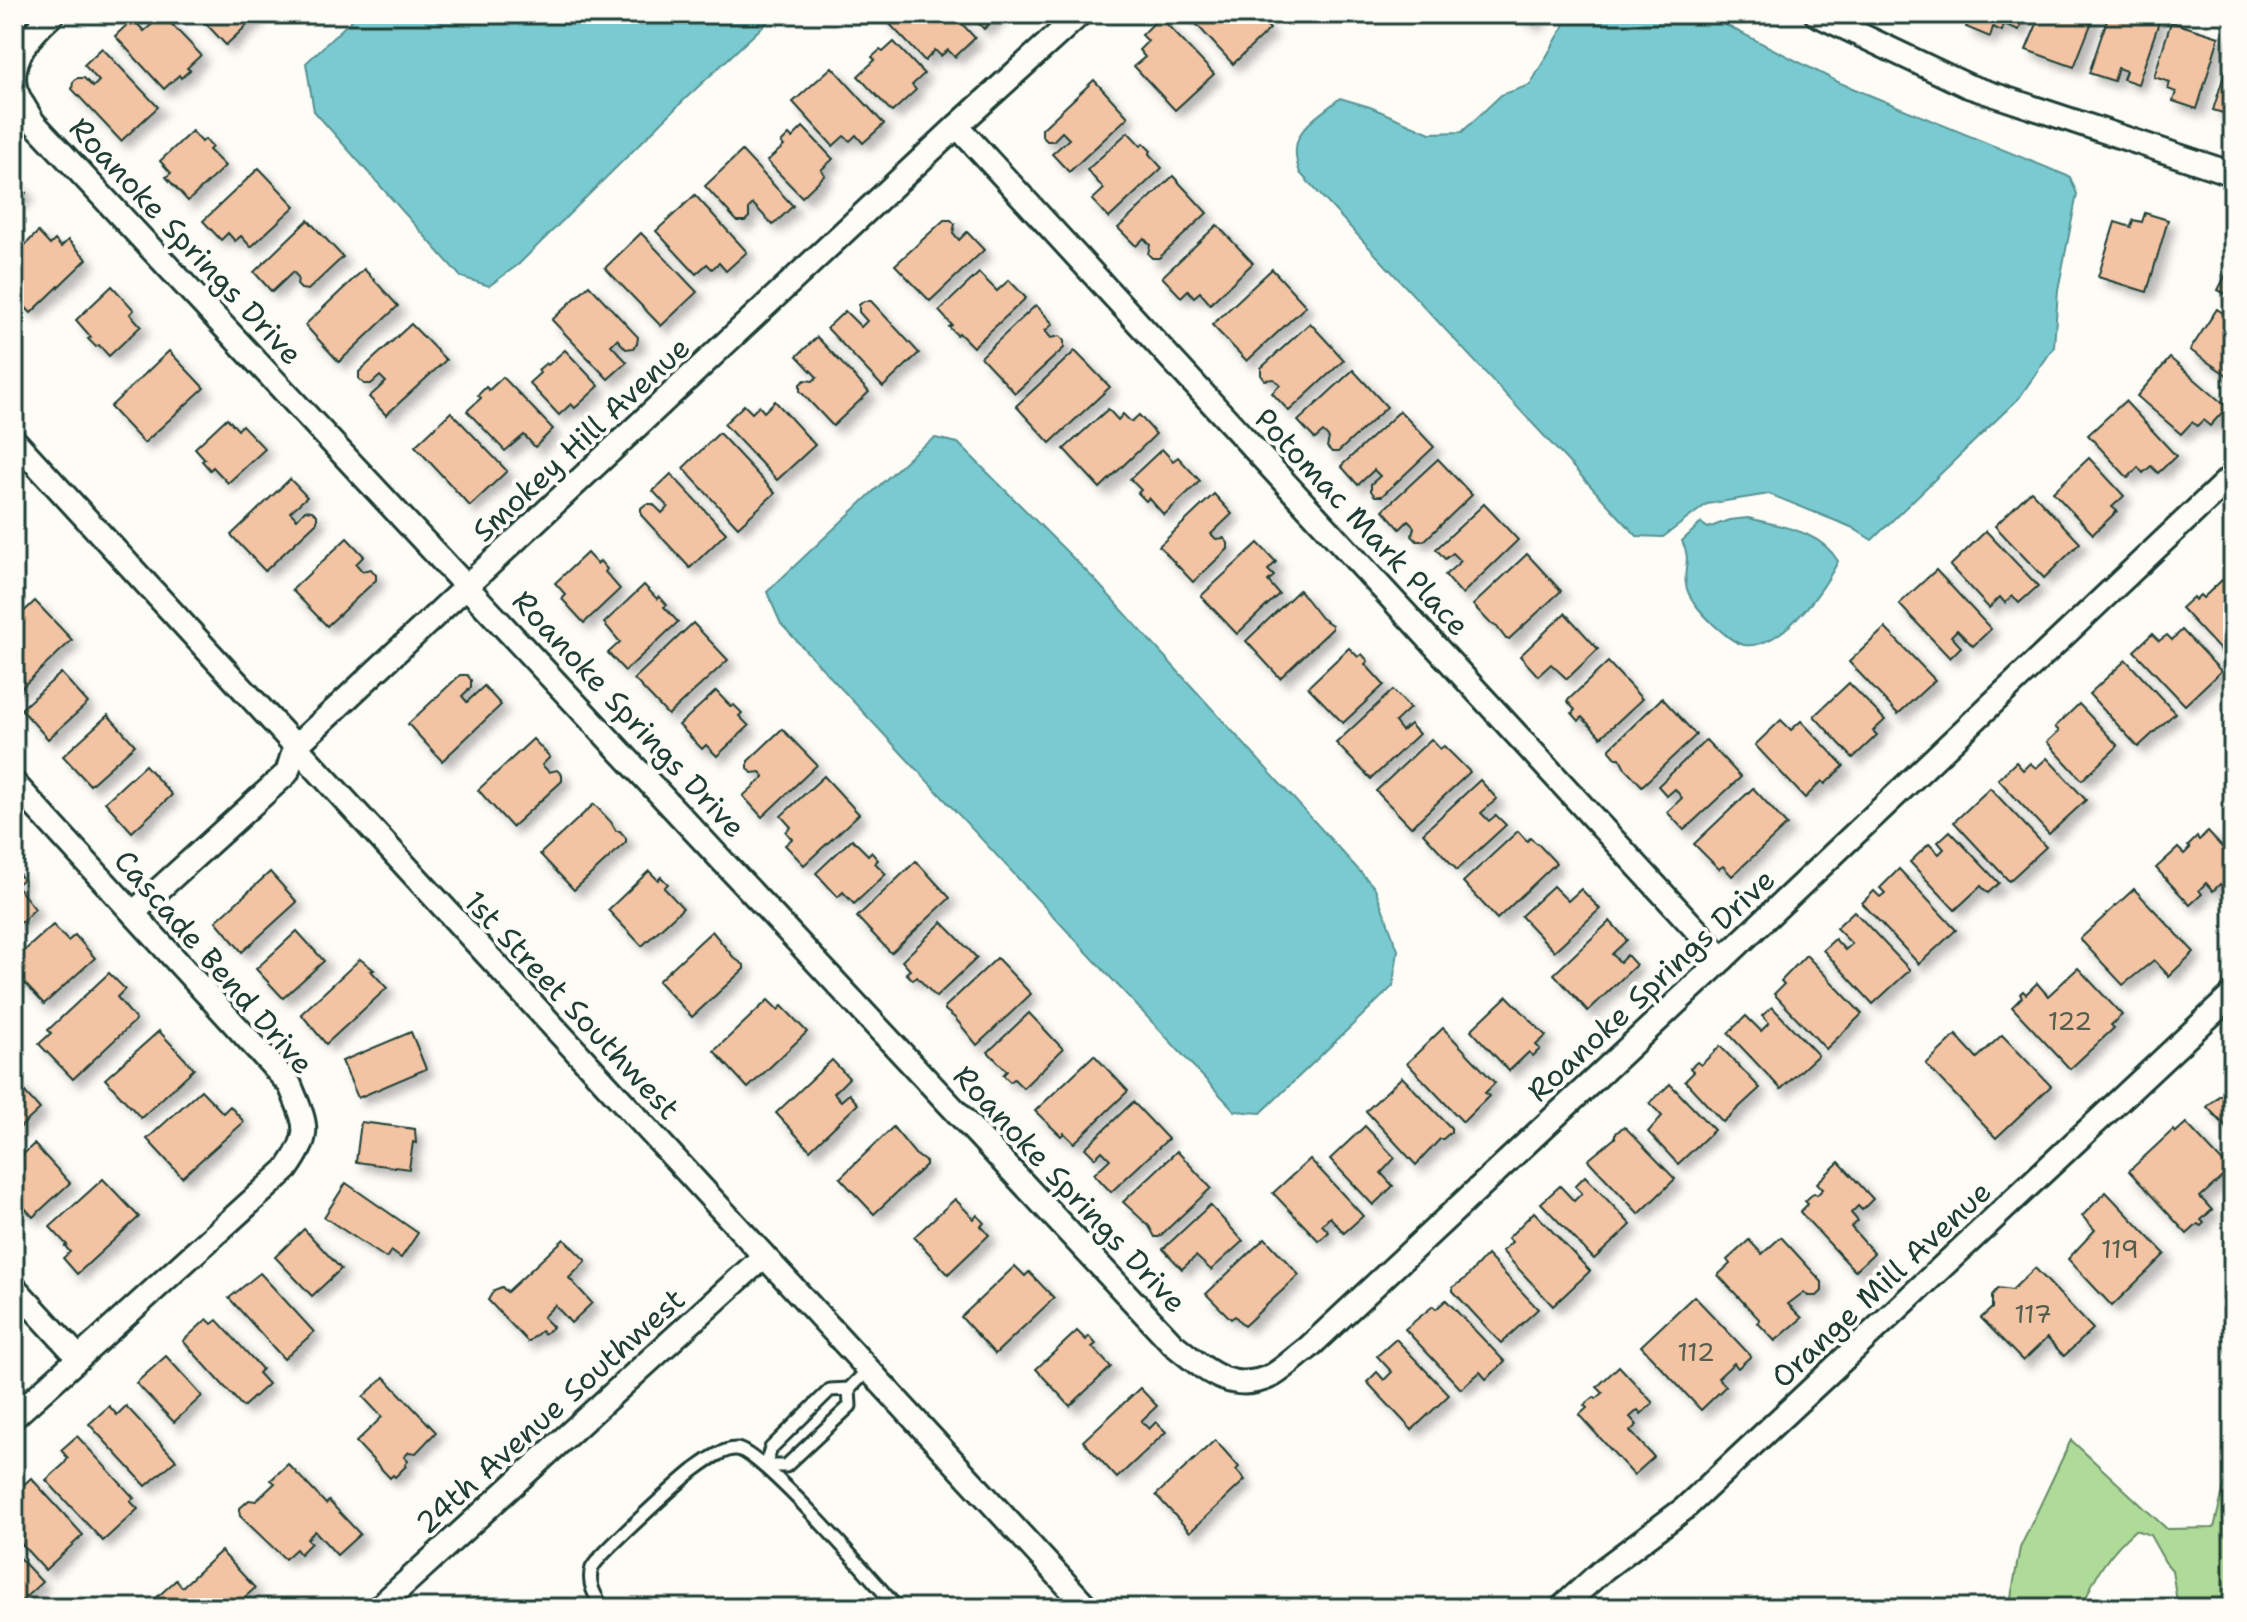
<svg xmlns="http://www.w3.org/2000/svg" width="2247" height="1622" font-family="'Shantell Sans',sans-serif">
<defs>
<filter id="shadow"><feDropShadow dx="7" dy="7" stdDeviation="4" flood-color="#0004"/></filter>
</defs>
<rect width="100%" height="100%" fill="#fdfcf7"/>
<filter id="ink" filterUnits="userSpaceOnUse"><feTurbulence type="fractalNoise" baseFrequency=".0125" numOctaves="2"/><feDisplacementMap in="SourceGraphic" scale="16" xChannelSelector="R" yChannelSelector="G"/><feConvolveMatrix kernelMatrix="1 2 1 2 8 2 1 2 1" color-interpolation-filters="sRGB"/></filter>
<g filter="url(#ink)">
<path fill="#afdb99" stroke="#678c66" stroke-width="2" d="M2071,1440L2167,1529L2214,1528L2233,1450V1608H2178L2172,1570L2165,1562L2150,1535L2135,1530C2112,1550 2091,1578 2083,1608H2009L2020,1548Z"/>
<g fill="#7acbd1" stroke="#569292" stroke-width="2">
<path d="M358,14H776L684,100L519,264L489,286L461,277L314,111L306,63Z"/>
<path d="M1571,14H1704L1840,83L2070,177L2077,194L2058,290L2054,347L2019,398L1872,540L1851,527L1769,494L1707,504L1663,537L1637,536L1300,173C1285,132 1312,122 1340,98L1370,107L1430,133L1462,132L1501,95L1530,85Z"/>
<path d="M935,438L958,443L1094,579L1375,888L1398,950L1393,986L1261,1113L1235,1111L781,624L767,592L916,451Z"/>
<path d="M1748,518C1782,527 1819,530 1838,561C1824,590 1781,650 1744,645C1733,643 1721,631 1713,624C1704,615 1691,602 1687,589C1681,571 1693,561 1682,541L1701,523L1708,528L1729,520Z"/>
</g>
<g fill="#f3c4a3" stroke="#1f3d34" stroke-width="2" filter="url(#shadow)">
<path d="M197,14H259L226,45Z"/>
<path d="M888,14H953L975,38L955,57L948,50L941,56L935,50L925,61L884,18Z"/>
<path d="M970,14H1000L984,29Z"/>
<path d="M1187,14H1256L1270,29L1233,64Z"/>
<path d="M1517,14H1540L1534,24Z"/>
<path d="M1972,14H2026L2019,30L2004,24L2002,31L1993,27L1990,37L1966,27Z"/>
<path d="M2041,14H2095L2074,67L2026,50Z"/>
<path d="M2109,14H2122L2144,21L2146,14L2161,16L2138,84L2123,79L2126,71L2118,68L2114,81L2089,73Z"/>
<path d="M163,15L201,55L187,68L190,70L181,78L179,75L164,89L115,36L133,19L144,31Z"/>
<path d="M1160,17L1214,74L1175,110L1134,66L1145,57L1139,50L1148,41L1142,35Z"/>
<path d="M2171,22L2219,37L2197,109L2173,101L2176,92L2168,89L2170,82L2154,77Z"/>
<path d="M894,42L924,74L912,85L916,90L892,112L858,76L875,60L872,57L880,50L883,52Z"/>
<path d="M2233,47V116L2213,110Z"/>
<path d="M102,48L158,107L121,141L72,89L73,82L77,78H84L93,87L99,81L84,65Z"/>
<path d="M832,67L884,124L863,143L856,135L850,141L844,136L833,146L793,102Z"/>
<path d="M1094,80L1128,117L1069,172L1052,154L1069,139L1062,132L1053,141H1047L1042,136V129Z"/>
<path d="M803,127L833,159L821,170L825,175L802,197L767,161L784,146L781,143L789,135L792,138Z"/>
<path d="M192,131L202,142L205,139L212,147L209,150L225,166L188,201L166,177L171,173L160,161Z"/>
<path d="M1128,132L1141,146L1143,143L1151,151L1149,154L1162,168L1109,218L1092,200L1104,189L1087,170Z"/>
<path d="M742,151L793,206L773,225L753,204L749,208V217L745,221H737L705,186Z"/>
<path d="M259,168L295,206L251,247L241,236L235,241L228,233L221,240L203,221Z"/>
<path d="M1173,176L1207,213L1159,258H1152L1148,254L1150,245L1144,238L1136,246L1118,228Z"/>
<path d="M14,180L26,193L14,204Z"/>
<path d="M695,195L747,252L726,271L719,263L712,269L707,264L696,274L656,231Z"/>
<path d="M2145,213L2168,220L2147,292L2098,277L2115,222L2131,227L2133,220L2142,222Z"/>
<path d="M308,220L343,257L308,290L301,289L297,285L298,277L293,272L272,292L254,272Z"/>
<path d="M944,220H951L955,224L953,233L959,240L967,232L984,250L930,301L895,265Z"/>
<path d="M1217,225L1253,263L1210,304L1200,292L1194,297L1188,290L1181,297L1162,277Z"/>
<path d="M38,232L50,245L55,240L61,247L68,240L87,259L31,313L14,295V256Z"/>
<path d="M641,233L697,292L661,326L605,268Z"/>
<path d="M2233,261V298L2218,290Z"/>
<path d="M364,269L398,306L339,362L305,325Z"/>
<path d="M1272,269L1306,306L1247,361L1212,325Z"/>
<path d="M979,273L997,291L1009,280L1026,298L973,347L959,333L957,335L949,327L952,325L939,311Z"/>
<path d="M589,285L638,337L637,344L633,348L626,349L617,339L611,345L627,362L608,379L552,320Z"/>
<path d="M112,286L134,310L130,314L141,326L109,356L99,345L96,347L88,339L91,337L76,320Z"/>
<path d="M864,301H871L919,353L883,387L827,328L845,311L861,327L867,321L859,312V305Z"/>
<path d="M1036,305L1053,324L1045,331L1051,338L1060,336L1064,341V348L1015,393L981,357Z"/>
<path d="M2217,309L2233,320V379L2190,350Z"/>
<path d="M1310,323L1344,360L1289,411L1272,393L1280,385L1274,379L1265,380L1261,375V368Z"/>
<path d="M411,324L446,360L386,415L369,397L386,382L380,376L371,384H364L359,379V372Z"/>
<path d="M817,337L869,392L833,426L800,391V384L805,380L813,381L817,377L797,356Z"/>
<path d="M565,350L599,386L575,408L571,404L559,415L529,383L540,373L538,370L546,363L548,365Z"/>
<path d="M169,351L204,388L144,443L110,407Z"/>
<path d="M1075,351L1110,387L1050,443L1016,406Z"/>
<path d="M2170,358L2227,407L2210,426L2203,420L2197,426L2192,422L2181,434L2137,396Z"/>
<path d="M1353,370L1387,407L1338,452H1332L1327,447L1329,438L1323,432L1315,439L1298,421Z"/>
<path d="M503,377L553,429L535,447L524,435L505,451L467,411L481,398L478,395L486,387L489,390Z"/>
<path d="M775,401L815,445L777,480L724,424L744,405L752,413L759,406L764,412Z"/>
<path d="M2125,401L2176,456L2158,473L2151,466L2143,473L2138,467L2128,478L2088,435Z"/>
<path d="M1108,409L1118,420L1123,414L1131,422L1139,415L1156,434L1100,488L1064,449Z"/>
<path d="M1400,411L1434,447L1382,496H1375L1371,491V484L1380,476L1374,470L1358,485L1341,466Z"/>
<path d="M451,412L507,471L470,506L415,446Z"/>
<path d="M227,418L238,430L242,425L265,449L228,483L213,467L210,470L202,461L205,459L195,448Z"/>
<path d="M719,433L775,493L738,527L683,468Z"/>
<path d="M1162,449L1173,461L1178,457L1200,481L1164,515L1149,498L1146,501L1138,493L1141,490L1130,479Z"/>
<path d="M2089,458L2124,496L2112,507L2117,511L2093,534L2053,492Z"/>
<path d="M1438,459L1472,495L1424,541H1417L1412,536L1414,527L1408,521L1400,529L1383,510Z"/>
<path d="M671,474L726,533L690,568L641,515V508L646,504H653L662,513L668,507L653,491Z"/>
<path d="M290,479L307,497L290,512L297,519L305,510L312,511L317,515V522L265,571L231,535Z"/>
<path d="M2031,491L2080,543L2044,578L1995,526Z"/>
<path d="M1214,494L1232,514L1211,534L1216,539L1224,538L1228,543V549L1193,582L1159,546Z"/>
<path d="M1484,504L1518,540L1462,594L1445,575L1461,561L1453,553L1445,559L1436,549Z"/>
<path d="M1986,531L2038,586L2019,603L2013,596L2005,603L2000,597L1989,608L1950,566Z"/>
<path d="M347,538L364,556L356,564L362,571L371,569L376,575V580L327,626L292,590Z"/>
<path d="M1258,543L1276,562L1268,570L1274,576L1268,581L1279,594L1237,634L1201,596Z"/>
<path d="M587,553L597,564L600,561L607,569L605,572L620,589L584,623L562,599L566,595L555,583Z"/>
<path d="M1527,554L1561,591L1509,639H1506L1497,627L1490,623L1473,605Z"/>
<path d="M1936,570L1991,629L1973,646L1957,630L1951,636L1961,647L1950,658L1899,604Z"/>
<path d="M2222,580L2233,591V664L2181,608L2193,597L2195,600L2200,595L2203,598Z"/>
<path d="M644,585L657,599L659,596L667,605L664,607L678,622L625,671L608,653L620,642L604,623Z"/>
<path d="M1299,590L1321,618L1332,625V629L1280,678L1246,641Z"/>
<path d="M35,601L72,640L18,691L14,686V621Z"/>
<path d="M1565,613L1598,649L1567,679L1551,664L1538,676L1520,656Z"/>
<path d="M693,623L728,660L668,715L634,679Z"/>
<path d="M1885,628L1935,680L1898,714L1849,662Z"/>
<path d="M2182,630L2221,671L2185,705L2134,651L2152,634L2159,641L2167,635L2172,640Z"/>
<path d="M1349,648L1358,657L1362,654L1368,661L1365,664L1384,685L1343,723L1308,687Z"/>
<path d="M2126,660L2175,713L2138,747L2089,694Z"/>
<path d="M1608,662L1642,699L1601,737L1582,717L1579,721L1572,713L1575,710L1567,701Z"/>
<path d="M61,673L88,703L48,739L21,709Z"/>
<path d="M460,675H467L471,680V687L462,696L467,702L484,686L501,705L442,761L408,724Z"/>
<path d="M1849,683L1885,720L1873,731L1877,735L1853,758L1814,716Z"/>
<path d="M1393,690L1410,708L1395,722L1402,731L1410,724L1419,734L1371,779L1336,743Z"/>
<path d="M716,691L731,707L734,705L742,713L739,716L749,726L717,756L706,745L702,749L679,725Z"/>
<path d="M1662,698L1696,735L1642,786L1625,768L1620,758H1616L1610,751V748Z"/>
<path d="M2079,704L2118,746L2082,780L2047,742L2059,731L2055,727Z"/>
<path d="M108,715L135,745L90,785L63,756Z"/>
<path d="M1781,720L1791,730L1801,721L1844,766L1825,784L1822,781L1805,798L1755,745Z"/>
<path d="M782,729L817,765L762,817L743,796L764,777L760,772L752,773L748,768V761Z"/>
<path d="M533,739L550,757L542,765L549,772L557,770L562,775V781L512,827L478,790Z"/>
<path d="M1431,739L1440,749L1444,746L1470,772L1411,827L1376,791Z"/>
<path d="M1706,740L1741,777L1684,830L1667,812L1682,798L1675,789L1667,796L1658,786Z"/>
<path d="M2047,758L2086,800L2049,834L1998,779L2016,762L2023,770L2030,763L2036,768Z"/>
<path d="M145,765L172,795L132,832L105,802Z"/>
<path d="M824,776L859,814L804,865L785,845L792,839L786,832L791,827L781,816Z"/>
<path d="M1480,780L1497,799L1481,813L1489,821L1496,815L1506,825L1457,870L1423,833Z"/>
<path d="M1753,788L1787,825L1732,876L1723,866L1719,869L1694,844Z"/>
<path d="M1990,788L2046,847L2009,881L1954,822Z"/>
<path d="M594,804L611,822L616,831H620L626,838V842L574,890L540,854Z"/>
<path d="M1518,831L1527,841L1530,838L1539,845L1556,863L1497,919L1463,882Z"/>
<path d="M1950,831L1999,883L1988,893L1981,886L1955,910L1910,862L1929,844L1939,854L1944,849L1938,842Z"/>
<path d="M2208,832L2233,859V898L2220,884L2213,891L2206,883L2199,890L2202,894L2190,905L2156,868L2178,848L2184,854L2190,848L2188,846L2197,837L2199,840Z"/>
<path d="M852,839L868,855L871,852L878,860L875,863L886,874L854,904L843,892L838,897L816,873Z"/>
<path d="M916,861L950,898L891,953L857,917Z"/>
<path d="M14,868L23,879L16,885L35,909L14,929Z"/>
<path d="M1899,869L1956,930L1919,964L1862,903L1874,891L1880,897L1885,893L1880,888Z"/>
<path d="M649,871L658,880L661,877L668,884L664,888L683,908L642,946L608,910Z"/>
<path d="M270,872L297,902L242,952L216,921Z"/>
<path d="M1553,886L1568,901L1581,889L1600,909L1554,951L1521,916Z"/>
<path d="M2134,889L2194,952L2169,976L2154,960L2123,985L2080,939Z"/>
<path d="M1854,911L1910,970L1873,1004L1823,950L1835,939L1845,950L1852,944L1836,928Z"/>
<path d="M1610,921L1627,940L1612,954L1620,962L1627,955L1636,965L1588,1011L1554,974Z"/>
<path d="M942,922L977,958L936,997L917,977L913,980L906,973L910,970L902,961Z"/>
<path d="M53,925L68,941L75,935L95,958L44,1004L14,972V960Z"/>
<path d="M297,931L324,961L283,998L256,969Z"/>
<path d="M712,931L734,958L744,965V969L692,1017L658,981Z"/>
<path d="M1806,955L1862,1014L1826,1049L1774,994L1784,984L1781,981Z"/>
<path d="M997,958L1031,994L977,1045L955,1018L945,1010V1007Z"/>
<path d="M360,959L374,970L371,971L387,988L326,1044L301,1014Z"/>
<path d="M2078,968L2122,1015L2111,1025L2114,1028L2070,1069L2012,1007L2022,997L2020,994L2023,991L2026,994L2037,983L2048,996Z"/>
<path d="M109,973L125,989L117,997L136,1020L73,1079L39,1044L51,1033L48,1030Z"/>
<path d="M1507,996L1546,1036L1536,1045L1540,1049L1533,1056L1529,1052L1509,1071L1471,1030Z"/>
<path d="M768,1000L778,1010L782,1006L807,1032L748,1088L714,1051Z"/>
<path d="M1772,1007L1818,1055L1781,1089L1728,1033L1746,1016L1761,1031L1769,1023L1762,1016Z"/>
<path d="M1029,1013L1063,1049L1023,1088L1014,1079L1010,1082L1003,1075L1007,1071L988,1052Z"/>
<path d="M1443,1028L1495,1083L1485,1093L1489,1096L1463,1122L1407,1063Z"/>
<path d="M159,1031L194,1069L141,1118L105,1079Z"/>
<path d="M411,1032L426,1069L358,1098L342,1061Z"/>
<path d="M1956,1035L1977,1058L2002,1035L2051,1086L1996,1138L1926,1064Z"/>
<path d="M1720,1046L1760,1088L1723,1122L1685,1081L1694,1072L1690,1068L1697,1062L1701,1065Z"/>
<path d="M1094,1055L1128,1091L1074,1143L1064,1133L1061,1136L1035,1111Z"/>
<path d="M832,1060L849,1078L834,1093L841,1101L849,1094L858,1104L810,1150L776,1113Z"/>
<path d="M1402,1077L1451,1128V1132L1443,1139H1440L1416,1165L1366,1111Z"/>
<path d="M14,1080L40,1109L14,1133Z"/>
<path d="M1670,1084L1714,1130L1678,1164L1648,1132L1662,1116L1650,1103Z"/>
<path d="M201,1090L223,1113L230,1106L244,1122L182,1177L147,1139Z"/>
<path d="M2233,1091V1134L2207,1107L2220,1095L2224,1099Z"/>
<path d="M1133,1102L1168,1139L1111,1192L1094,1174L1110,1159L1102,1151L1095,1158L1085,1148Z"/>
<path d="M361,1122L415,1129L416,1143L413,1142L409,1169L356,1162Z"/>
<path d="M2186,1123L2230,1170L2200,1197L2212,1210L2201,1220L2204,1223L2201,1226L2198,1224L2187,1234L2129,1171L2173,1130L2175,1133Z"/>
<path d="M1365,1126L1395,1158L1381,1173L1393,1186L1373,1205L1330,1159Z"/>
<path d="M893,1127L915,1154L926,1162V1165L874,1214L840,1178Z"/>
<path d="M1623,1127L1626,1128L1675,1179L1639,1214L1588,1160L1615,1138V1134Z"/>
<path d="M34,1144L70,1183L33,1217L22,1205L18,1209L14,1204V1163Z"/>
<path d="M1177,1151L1211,1188L1159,1237H1155L1149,1226L1123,1202Z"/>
<path d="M1310,1159L1363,1216L1344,1233L1330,1217L1322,1225L1329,1232L1319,1241L1273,1193Z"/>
<path d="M1839,1162L1873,1199L1862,1210L1858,1206L1851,1213L1858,1221L1851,1227L1874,1253L1855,1271L1800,1212L1808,1204L1805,1201L1814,1193L1817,1195L1823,1189L1817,1183Z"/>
<path d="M1585,1176L1631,1225L1594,1259L1541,1203L1560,1186L1574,1201L1582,1193L1575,1186Z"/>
<path d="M103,1179L139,1217L77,1274L63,1258L70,1252L65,1246L67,1245L50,1227Z"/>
<path d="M346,1183L418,1233L401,1258L391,1251L386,1258L324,1217Z"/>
<path d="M2106,1192L2165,1254L2112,1306L2068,1259L2095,1230L2082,1216Z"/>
<path d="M955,1199L974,1219L977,1215L984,1223L981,1226L989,1235L948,1274L914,1237Z"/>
<path d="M1210,1205L1243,1241L1211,1270L1196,1256L1182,1269L1163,1249Z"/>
<path d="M1534,1212L1590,1271L1553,1306L1502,1251L1512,1242L1508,1238Z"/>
<path d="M304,1229L341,1269L312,1296L275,1257Z"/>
<path d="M1781,1237L1822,1282V1291L1817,1296H1808L1804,1292L1788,1304L1802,1318L1775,1341L1758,1323L1760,1320L1718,1275L1730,1264L1727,1260L1749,1240L1762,1254Z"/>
<path d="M1265,1238L1299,1275L1244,1326L1235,1316L1231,1319L1206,1294Z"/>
<path d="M564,1239L586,1261L569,1278L592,1303L571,1323L555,1305L543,1317L553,1327L544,1334L541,1331L528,1342L488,1300L494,1290L502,1287L507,1292Z"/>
<path d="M1487,1255L1538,1309L1501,1343L1453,1291V1287L1465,1279Z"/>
<path d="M1015,1266L1025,1276L1029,1272L1054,1298L995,1354L961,1317Z"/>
<path d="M2035,1268L2093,1329L2064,1356L2047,1338L2023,1361L1981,1318L1992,1308V1295L1998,1288L2012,1290Z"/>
<path d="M260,1273L314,1332L284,1359L229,1298Z"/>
<path d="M1694,1296L1751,1356L1738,1368L1734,1363L1718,1378L1726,1386L1701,1410L1641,1346Z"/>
<path d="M1446,1300L1505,1362L1486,1379L1480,1372L1461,1389L1405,1329L1433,1306L1436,1309Z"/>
<path d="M207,1319L212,1324L217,1320L262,1369L258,1373L268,1384L243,1407L183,1341Z"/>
<path d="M1077,1331L1086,1340L1089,1336L1096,1344L1092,1347L1111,1367L1070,1406L1036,1369Z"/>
<path d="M1396,1339L1449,1395L1412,1430L1367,1382L1377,1372L1384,1380L1392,1372L1377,1356Z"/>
<path d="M166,1356L202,1396L174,1422L136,1383Z"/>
<path d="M1619,1366L1653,1403L1641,1414L1638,1410L1630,1417L1637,1425L1630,1431L1654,1457L1634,1475L1579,1415L1587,1408L1584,1405L1594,1397L1596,1399L1603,1393L1597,1387Z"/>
<path d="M384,1377L436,1432L416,1453L409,1452L404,1457L408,1461L405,1465L406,1466L395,1477L393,1475L390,1478L356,1442L382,1417L363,1397Z"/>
<path d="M1140,1388L1157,1406L1141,1421L1149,1429L1156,1422L1166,1432L1117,1478L1083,1441Z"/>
<path d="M109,1406L117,1415L126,1406L176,1460L146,1486L89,1424Z"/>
<path d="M77,1436L134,1498L130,1501L138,1509L103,1541L46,1480L64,1464L68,1458L61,1450Z"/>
<path d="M1215,1440L1239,1467L1236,1470L1245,1480L1190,1532L1156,1495Z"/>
<path d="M288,1464L326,1504L329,1501L360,1534L337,1555L315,1531L307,1539L311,1543L300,1554L296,1549L285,1559L240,1516L239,1509L249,1500L256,1501L275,1483L271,1480Z"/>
<path d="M31,1478L83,1535L45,1570L14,1536V1494Z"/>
<path d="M221,1551L255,1588L244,1598L249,1603L244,1608H161L154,1600L176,1580L182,1587Z"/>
<path d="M14,1552L42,1582L14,1608Z"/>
</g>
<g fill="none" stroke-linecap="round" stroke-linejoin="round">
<defs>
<g id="service">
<path d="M849,1389L850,1406L786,1466H765L771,1448L830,1390L849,1389L868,1370"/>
<path d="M603,1608C595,1596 587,1583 592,1568C597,1556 679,1482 694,1470C705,1462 723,1448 737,1449C762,1452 875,1582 897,1608"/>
</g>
<g id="minor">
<path d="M53,14C33,32 9,57 15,87C17,98 28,112 33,122L1173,1344C1205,1369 1231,1396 1273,1375C1285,1368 1297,1356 1308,1348L1723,959L2233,475"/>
<path d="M1816,14L1968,86L2233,174"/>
<path d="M957,126L1723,959"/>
<path d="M14,440L1088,1608"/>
<path d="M14,783L290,1085C306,1125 313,1132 287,1169L14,1417"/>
<path d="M133,913L287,773L295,747L957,126L1080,14"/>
<path d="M14,1287L79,1358"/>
<path d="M378,1608L763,1257"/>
<path d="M1561,1608L1604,1569L1684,1509L2233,994"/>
</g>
</defs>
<use href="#service" stroke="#1f3d34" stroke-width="17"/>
<use href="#minor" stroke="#1f3d34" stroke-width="28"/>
<use href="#service" stroke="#fdfcf7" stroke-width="11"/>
<use href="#minor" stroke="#fdfcf7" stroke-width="22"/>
</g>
</g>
<g text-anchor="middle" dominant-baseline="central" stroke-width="8" stroke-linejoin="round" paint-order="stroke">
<g font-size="26" fill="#545f50">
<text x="2070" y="1020">122</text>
<text x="2120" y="1248">119</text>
<text x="2033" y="1313">117</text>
<text x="1696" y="1351">112</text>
</g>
<g font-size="30" fill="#1f3d34" stroke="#fdfcf7">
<text transform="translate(186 241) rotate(47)">Roanoke Springs Drive</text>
<text transform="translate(581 439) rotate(-43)">Smokey Hill Avenue</text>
<text transform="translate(1362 522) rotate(47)">Potomac Mark Place</text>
<text transform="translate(629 714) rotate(47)">Roanoke Springs Drive</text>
<text transform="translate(214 962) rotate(49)">Cascade Bend Drive</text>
<text transform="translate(1651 985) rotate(-43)">Roanoke Springs Drive</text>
<text transform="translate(572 1005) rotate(47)">1st Street Southwest</text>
<text transform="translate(1070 1189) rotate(47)">Roanoke Springs Drive</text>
<text transform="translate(1881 1284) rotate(-43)">Orange Mill Avenue</text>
<text transform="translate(550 1411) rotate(-42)">24th Avenue Southwest</text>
</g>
</g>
<rect width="2247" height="1622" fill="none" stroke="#fdfcf7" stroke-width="48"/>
<rect x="24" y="24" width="2199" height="1574" fill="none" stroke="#1f3d34" stroke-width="3" filter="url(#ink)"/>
</svg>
